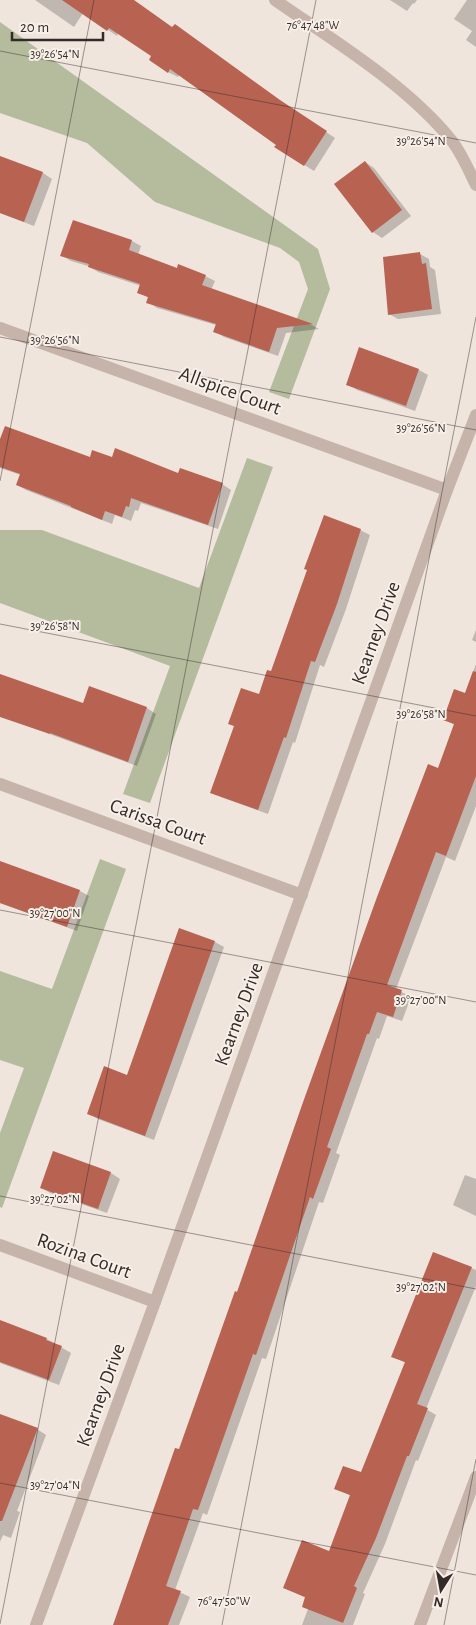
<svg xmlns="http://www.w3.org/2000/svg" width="476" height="1625" font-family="'Alegreya Sans',sans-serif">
<rect width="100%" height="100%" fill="#efe5dc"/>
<g fill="#b5bc9e">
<path d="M0,22L318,249L330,289L289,399L269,392L308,289L299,262L280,248L155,202L87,143L0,113Z"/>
<path d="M247,458L273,467L150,803L123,794L170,666L0,603V530H42L199,588Z"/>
<path d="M100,859L126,869L2,1208L0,1207V1133L24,1068L0,1060V971L52,989Z"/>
</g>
<g fill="#0003">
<path d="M35,0H130L335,138L314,171L276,147L277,145L180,74L178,77L168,72L153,56L118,33L117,36L83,13L74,27Z"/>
<path d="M390,0H417L414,4L413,3L407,11Z"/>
<path d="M467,0H476V47L466,40L472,31L454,19Z"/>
<path d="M12,162L43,173L52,179L34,226L0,213V195Z"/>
<path d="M365,162L374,168L411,216L382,238L373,232Z"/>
<path d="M74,222L132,241L141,246L138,255L177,269L205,276L215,281L211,290L312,325L319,329L286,333L278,356L224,337L214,331L216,325L157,308L148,302L149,298L138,292L141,286L98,272L88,266L71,261L62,256Z"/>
<path d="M420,254L429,259L430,267L435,270L441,314L398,319L389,314Z"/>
<path d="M360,349L419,370L428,375L415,411L357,390L348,384Z"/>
<path d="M0,443L91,458L113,459L222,484L231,490L218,529L141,503L138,511L135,510L131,521L115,515L112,524L26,490L17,485L21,475L0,468Z"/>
<path d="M360,530L370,535L346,609L324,667L320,665L295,743L293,742L268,814L221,797L212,792L272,672Z"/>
<path d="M476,630V642L472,640Z"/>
<path d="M476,664V806L455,861L446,857L396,989L411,997L402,1021L387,1016L379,1039L377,1038L336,1153L340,1155L323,1203L319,1202L266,1359L262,1358L207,1515L203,1513L175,1590L190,1597L179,1625H114L238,1294L455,725L444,719L465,694Z"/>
<path d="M0,675L83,705L90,687L147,708L156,714L137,766L0,716Z"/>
<path d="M0,863L80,891L89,896L77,931L0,903Z"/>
<path d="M180,929L215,942L224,947L154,1140L98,1119L88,1113L128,1076Z"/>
<path d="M54,1153L111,1173L120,1179L107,1213L50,1193L41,1187Z"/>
<path d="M465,1175L476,1179V1216L453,1205Z"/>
<path d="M434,1253L476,1270V1286L426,1409L436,1415L418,1461L416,1460L385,1544L363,1593L365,1594L353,1625H302L308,1609L306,1598L285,1588L330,1553L351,1496L336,1488L362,1474L406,1363L393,1357Z"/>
<path d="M0,1321L47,1339L71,1353L59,1385L0,1363Z"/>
<path d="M0,1415L37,1429L46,1435L17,1511L20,1512L11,1538L3,1535L0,1542Z"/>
</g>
<g fill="#b86252">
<path d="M62,0H134L172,27L175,24L280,100L327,131L304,166L274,147L276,145L170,69L168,73L149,60L151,56L109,28L107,31Z"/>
<path d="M0,156L43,172L24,222L0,213Z"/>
<path d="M365,161L402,210L372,233L334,184Z"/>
<path d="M73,220L132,240L129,250L177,268L178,264L206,275L202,285L313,324L277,328L269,352L213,332L216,324L146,303L148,297L137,293L140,284L88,267L89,264L60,256Z"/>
<path d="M420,252L422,264L426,263L432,309L388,315L383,257Z"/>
<path d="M359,347L419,369L406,406L346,385Z"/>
<path d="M5,426L90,457L92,450L112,457L115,448L178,473L180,468L223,483L208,525L131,498L129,507L126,506L122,517L105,511L102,520L71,507V506L16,485L20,474L0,467V439Z"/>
<path d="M324,515L361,529L337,604L315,662L311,661L286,738L284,737L258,810L210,793L234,726L228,724L241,688L259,694L267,670L271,671L307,570L304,569Z"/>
<path d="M473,671L476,672V776L446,856L436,852L424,884L387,985L402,990L393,1017L377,1012L369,1034H367L327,1147L331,1149L313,1199L310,1197L256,1355L253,1354L198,1510L193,1509L166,1586L181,1591L168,1625H113L175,1448L179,1449L235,1291L237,1292L302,1105L377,897L428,764L438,768L454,724L443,720L454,689L465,693Z"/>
<path d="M0,674L83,703L89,686L147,707L128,762L50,733V734L0,717Z"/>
<path d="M0,861L80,890L67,927L0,903Z"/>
<path d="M179,928L215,941L145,1136L87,1114L104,1066L127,1075Z"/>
<path d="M53,1151L111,1172L98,1209L40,1188Z"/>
<path d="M433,1252L472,1267L417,1404L428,1408L409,1456H407L376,1538L354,1586L357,1588L343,1623L302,1607L305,1597L283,1588L302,1540L329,1551L350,1495L334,1489L343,1466L361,1472L405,1362L391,1357Z"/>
<path d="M0,1320L47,1338L46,1340L62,1346L49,1380L0,1362Z"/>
<path d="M0,1414L38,1428L2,1521H0Z"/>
</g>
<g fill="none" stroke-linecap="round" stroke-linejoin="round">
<g stroke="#c6b4aa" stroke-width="12">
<path d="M275,0C334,41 407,85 452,141C462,154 469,171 476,185"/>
<path d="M0,328L447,490"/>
<path d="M0,784L302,895"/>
<path d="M0,1245L155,1302"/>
<path d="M36,1625L155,1302L447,490L476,415"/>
<path d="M420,1625L476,1477"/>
</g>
</g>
<path fill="none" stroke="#342b28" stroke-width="1" stroke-opacity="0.45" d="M0,51L476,143M0,337L476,430M0,481L94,0M0,624L476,716M0,910L476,1002M0,1196L476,1289M0,1483L476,1575M0,1624L316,0M222,1625L476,317M444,1625L476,1459"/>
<g text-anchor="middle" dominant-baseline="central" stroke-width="4" stroke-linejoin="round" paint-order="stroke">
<g font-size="20" fill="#342b28" stroke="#f7efe8">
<text transform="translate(230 391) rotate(20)">Allspice Court</text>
<text transform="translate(376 633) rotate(-70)">Kearney Drive</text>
<text transform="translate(158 822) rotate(20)">Carissa Court</text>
<text transform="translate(239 1014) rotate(-70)">Kearney Drive</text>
<text transform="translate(84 1256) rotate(20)">Rozina Court</text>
<text transform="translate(101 1395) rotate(-70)">Kearney Drive</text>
</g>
</g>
<g font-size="12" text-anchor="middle" fill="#342b28" stroke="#f7efe8" stroke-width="4" stroke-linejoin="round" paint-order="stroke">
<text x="313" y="29">76°47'48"W</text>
<text x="55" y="58">39°26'54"N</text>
<text x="421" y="145">39°26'54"N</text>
<text x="55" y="344">39°26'56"N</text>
<text x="421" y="432">39°26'56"N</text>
<text x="55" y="630">39°26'58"N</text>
<text x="421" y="718">39°26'58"N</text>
<text x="55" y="917">39°27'00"N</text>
<text x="421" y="1004">39°27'00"N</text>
<text x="55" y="1203">39°27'02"N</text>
<text x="421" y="1291">39°27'02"N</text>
<text x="55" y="1489">39°27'04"N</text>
<text x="224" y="1605">76°47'50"W</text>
</g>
<g transform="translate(441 1590) rotate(191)" stroke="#f7efe8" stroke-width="4" paint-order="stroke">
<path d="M0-4L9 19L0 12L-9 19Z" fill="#342b28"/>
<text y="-8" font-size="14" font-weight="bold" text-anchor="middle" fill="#342b28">N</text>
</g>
<path d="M12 32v8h91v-8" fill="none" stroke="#342b28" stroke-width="2.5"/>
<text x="20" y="32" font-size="15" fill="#342b28" stroke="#f7efe8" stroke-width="4" paint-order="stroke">20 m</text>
</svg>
